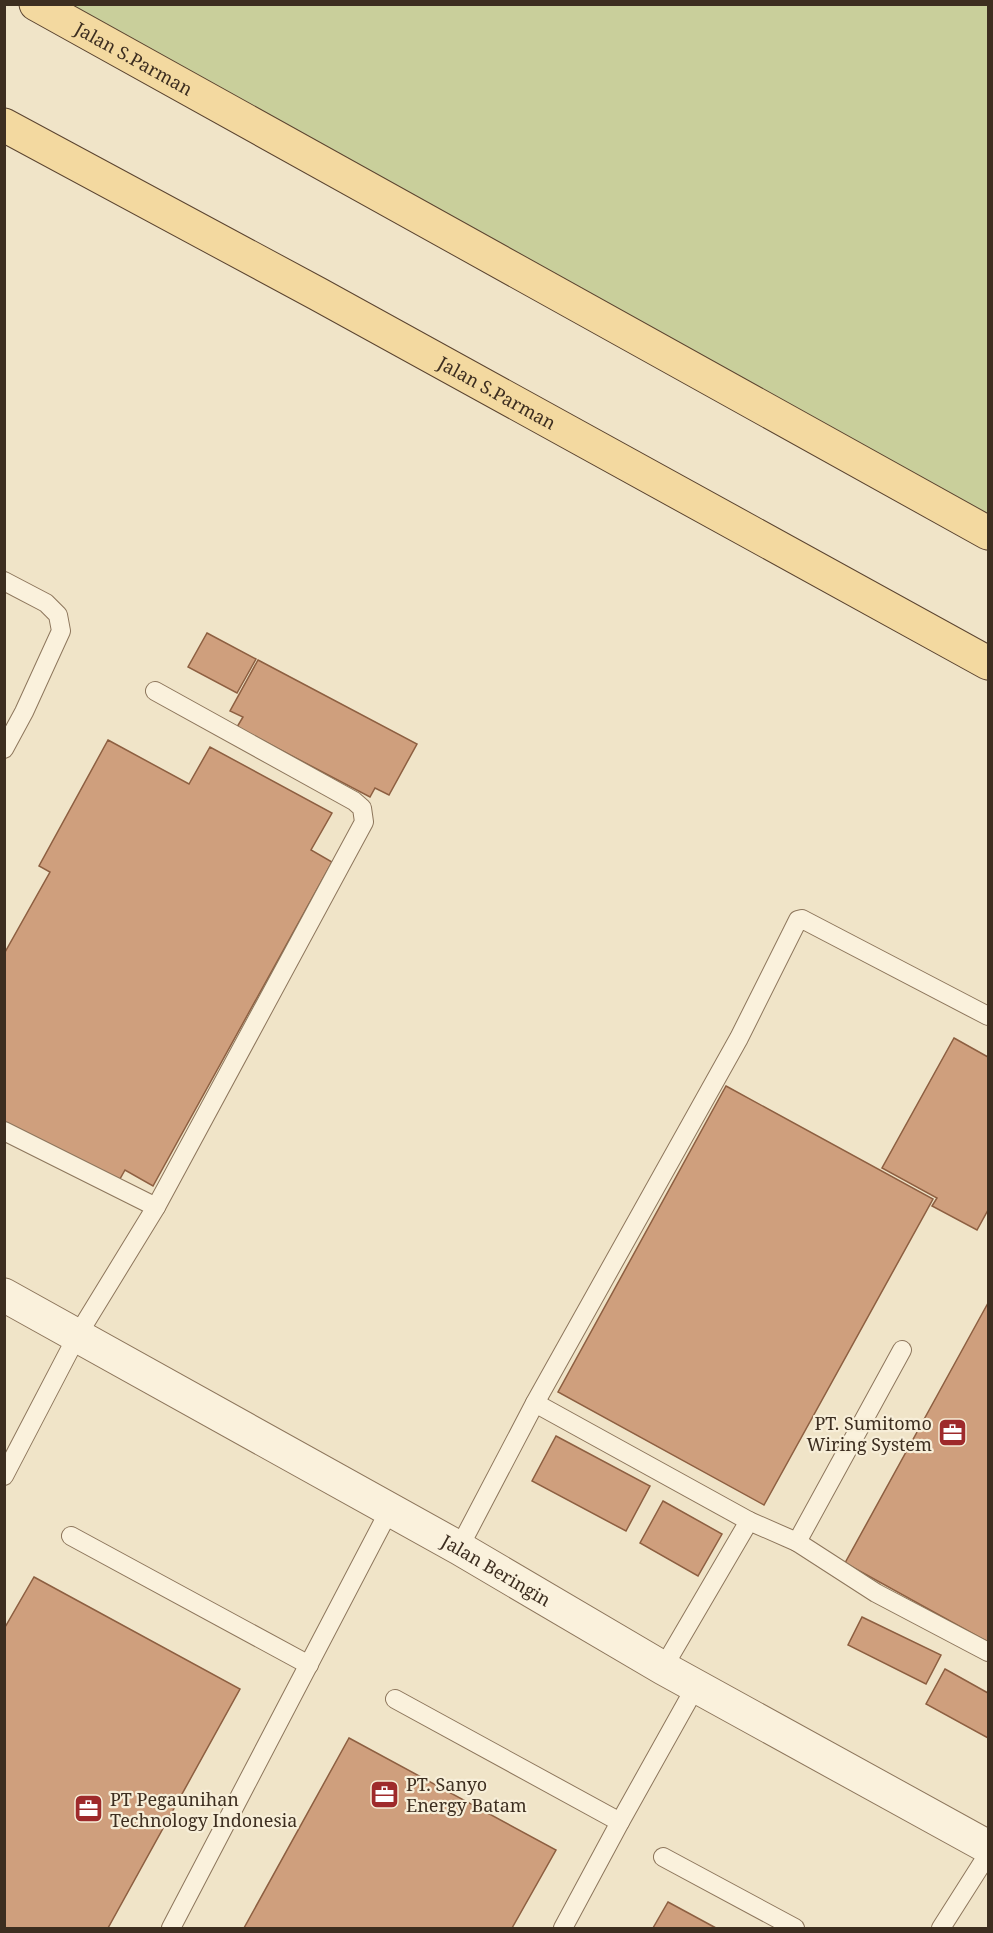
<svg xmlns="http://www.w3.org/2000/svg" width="993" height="1933" font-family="'Noto Serif',serif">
<rect width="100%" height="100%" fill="#f0e4c8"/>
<path fill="#c9cf9b" d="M36,5H988V533Z"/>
<g fill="#cf9f7d" stroke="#8d5f41" stroke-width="1.5">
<path d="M207,633L256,659L237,693L188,667Z"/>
<path d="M258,660L417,744L389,795L375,788L370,797L237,727L243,717L230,711Z"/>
<path d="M108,740L189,784L210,747L332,813L311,850L332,862L153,1186L125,1170L116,1186L4,1126V954L50,872L39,866Z"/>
<path d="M954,1038L988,1057V1210L977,1230L932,1206L937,1198L882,1168Z"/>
<path d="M726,1086L933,1199L764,1505L558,1392Z"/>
<path d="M988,1303V1642L845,1563Z"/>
<path d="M556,1436L650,1486L626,1531L532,1481Z"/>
<path d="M663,1501L722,1534L698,1576L640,1543Z"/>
<path d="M34,1577L240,1689L108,1928H4V1629Z"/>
<path d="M862,1617L941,1655L926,1684L848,1645Z"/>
<path d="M945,1669L988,1693V1738L926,1704Z"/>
<path d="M349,1738L556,1850L512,1928H244Z"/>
<path d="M668,1902L716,1928H653Z"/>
</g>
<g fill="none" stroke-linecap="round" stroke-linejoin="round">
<defs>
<g id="lane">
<path d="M4,581L46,603L58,615L61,631L24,712L4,749"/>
<path d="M4,1131L156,1207"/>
<path d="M535,1403L749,1521"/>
<path d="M4,1476L77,1336L156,1207L364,822L362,808L354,801L155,691"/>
<path d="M71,1536L309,1665"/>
<path d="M797,1542L876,1593L988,1652"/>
<path d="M459,1548L535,1403L739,1038L798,920L802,919L988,1016"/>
<path d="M663,1668L749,1521L797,1542L902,1350"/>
<path d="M395,1699L620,1822"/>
<path d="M663,1857L795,1928"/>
<path d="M171,1928L390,1509"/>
<path d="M563,1928L620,1822L696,1686"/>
<path d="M941,1928L988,1854"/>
</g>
<g id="street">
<path id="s1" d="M4,1295L459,1548L663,1668L988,1847"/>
</g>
<g id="primary">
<path id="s2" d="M36,4L988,533"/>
<path id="s3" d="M4,125L318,294L988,663"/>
</g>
</defs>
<use href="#lane" stroke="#8d765c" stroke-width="20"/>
<use href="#street" stroke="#8d765c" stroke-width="35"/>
<use href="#primary" stroke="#5b4430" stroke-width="35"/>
<use href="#lane" stroke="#faf1dc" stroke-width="18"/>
<use href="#street" stroke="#faf1dc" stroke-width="33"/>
<use href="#primary" stroke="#f3d9a0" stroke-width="33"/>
</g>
<defs>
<symbol id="office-square" viewBox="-11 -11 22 22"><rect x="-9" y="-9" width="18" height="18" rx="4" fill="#9e2a2b" stroke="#f7eed8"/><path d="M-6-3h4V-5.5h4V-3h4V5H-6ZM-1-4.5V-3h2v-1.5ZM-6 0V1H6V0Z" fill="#fff"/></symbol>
</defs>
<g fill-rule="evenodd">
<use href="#office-square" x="936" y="1416" width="33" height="33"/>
<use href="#office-square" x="368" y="1778" width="33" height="33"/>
<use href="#office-square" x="72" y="1792" width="33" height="33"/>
</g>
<g text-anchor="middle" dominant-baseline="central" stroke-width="4.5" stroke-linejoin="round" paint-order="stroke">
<g font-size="18" fill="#3d2e20" stroke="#f7eed8">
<text stroke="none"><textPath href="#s2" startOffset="112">Jalan S.Parman</textPath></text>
<text stroke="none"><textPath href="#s3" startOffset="561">Jalan S.Parman</textPath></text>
<text stroke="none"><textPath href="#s1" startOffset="564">Jalan Beringin</textPath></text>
</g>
<g font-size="18" fill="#3d2e20" stroke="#f7eed8" text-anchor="start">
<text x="932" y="1423" text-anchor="end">PT. Sumitomo<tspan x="932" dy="21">Wiring System</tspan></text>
<text x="406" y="1784">PT. Sanyo<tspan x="406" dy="21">Energy Batam</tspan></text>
<text x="110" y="1799">PT Pegaunihan<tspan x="110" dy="21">Technology Indonesia</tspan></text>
</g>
</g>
<rect width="993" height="1933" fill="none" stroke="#3d2e20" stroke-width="12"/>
</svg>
